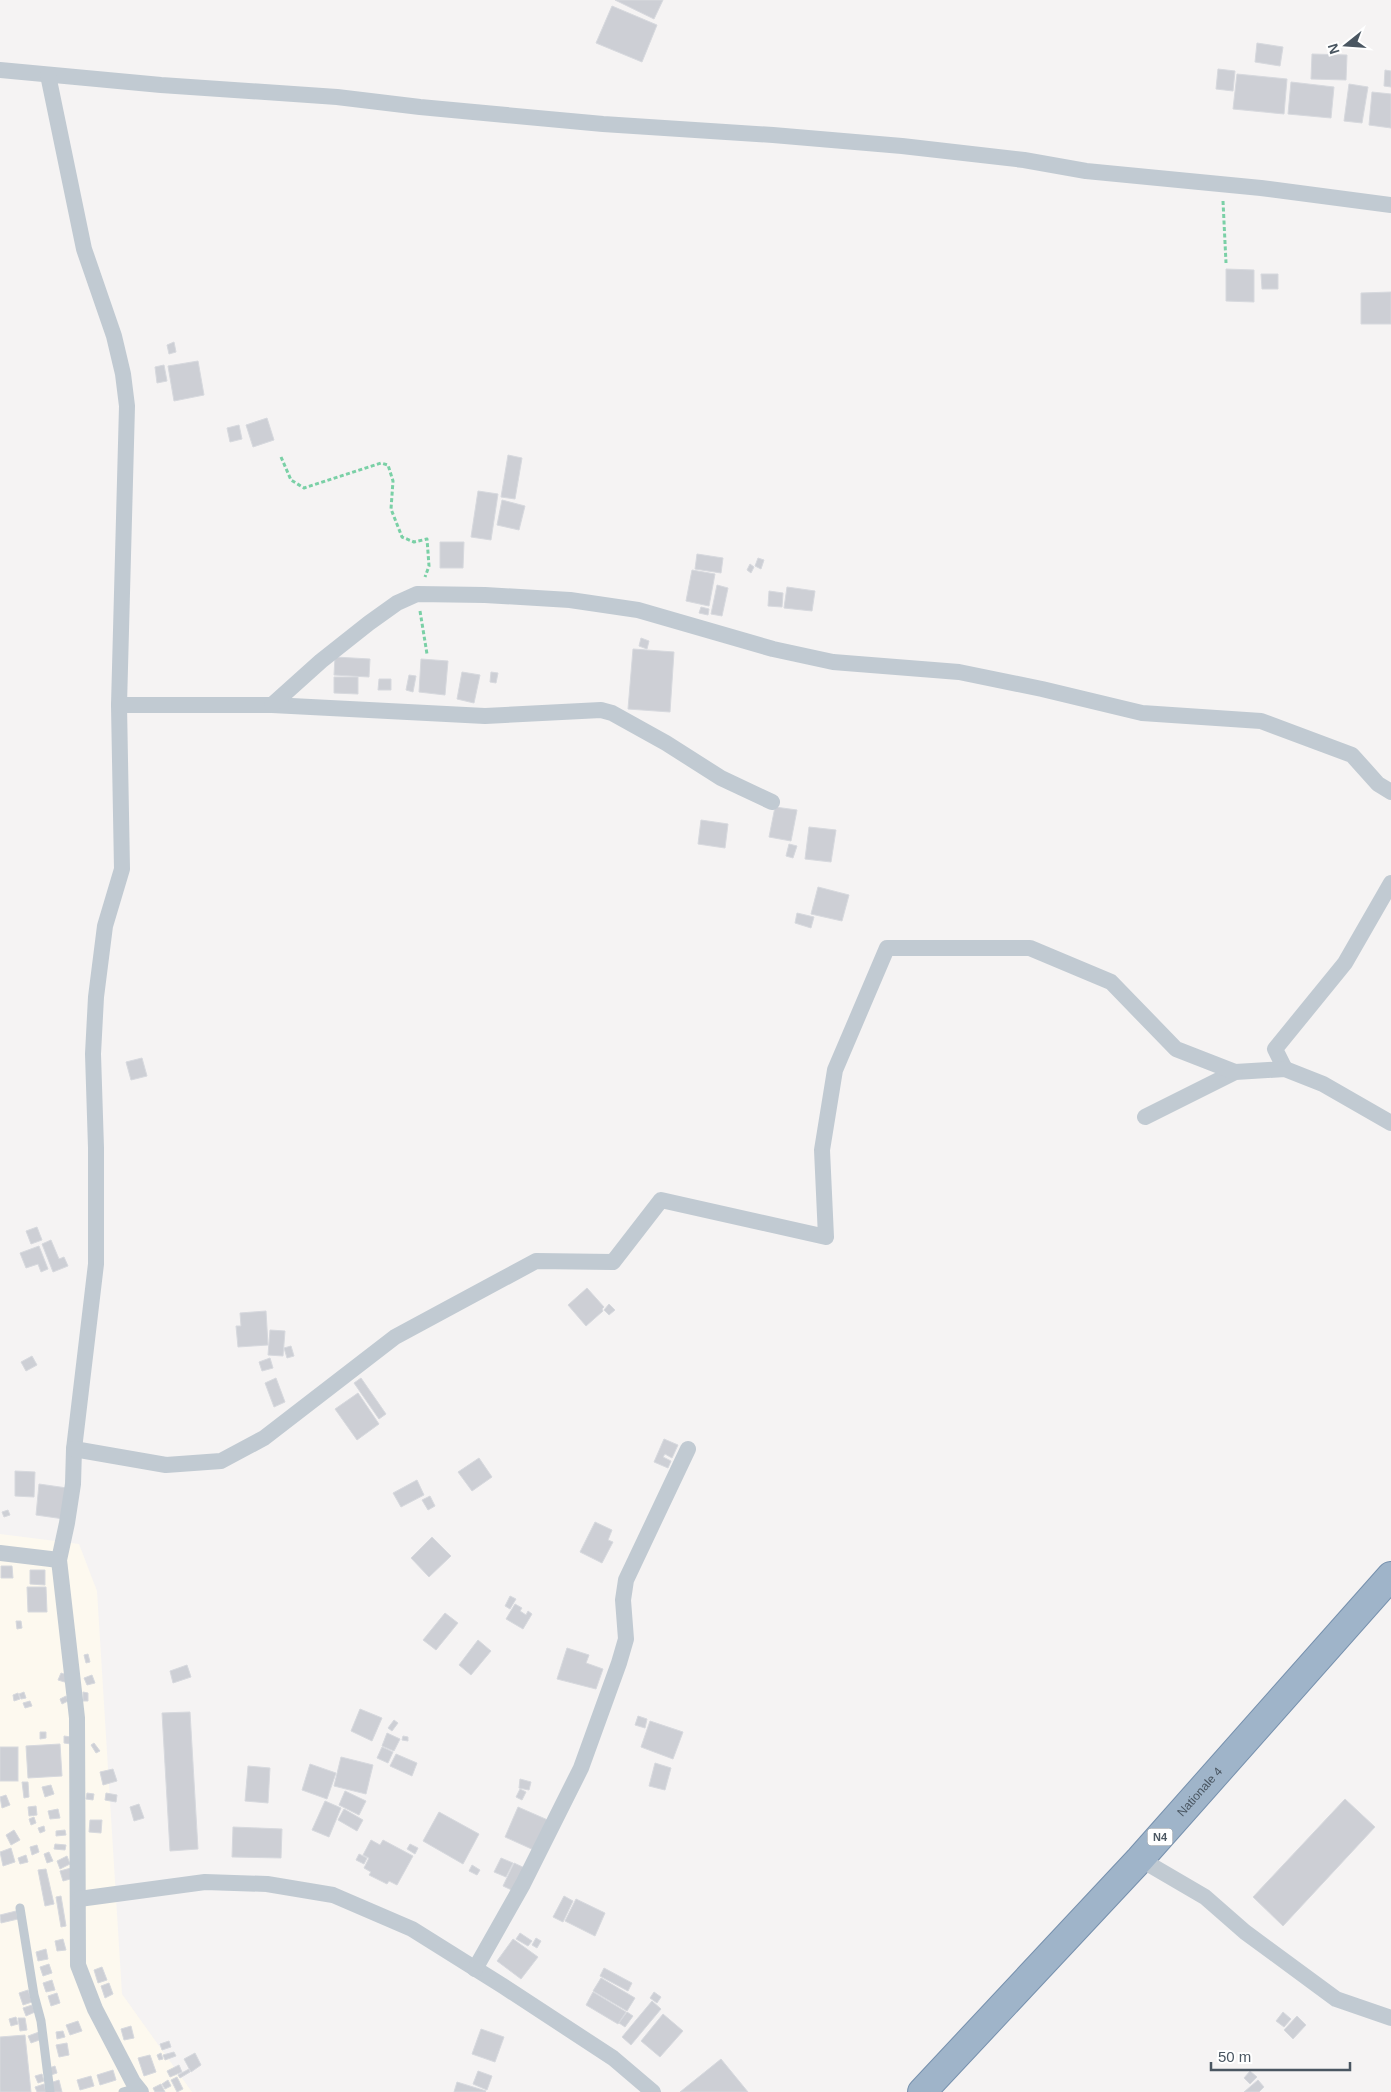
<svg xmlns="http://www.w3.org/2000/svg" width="1391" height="2092" font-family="Helvetica,sans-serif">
<rect width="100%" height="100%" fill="#f5f3f3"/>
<path fill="#fdf9ef" d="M0,1534L79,1544L97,1591L122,1994L192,2092H0Z"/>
<g fill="#cdcfd5" stroke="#d7d9de">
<path d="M615,0H663L654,19Z"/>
<path d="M612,6L657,25L642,62L596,43Z"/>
<path d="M1257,43L1283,47L1280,66L1255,62Z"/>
<path d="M1312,54L1347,55L1346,80L1311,79Z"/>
<path d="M1218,69L1235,71L1233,91L1216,89Z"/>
<path d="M1385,70L1391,71V87L1384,86Z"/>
<path d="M1237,74L1287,79L1284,114L1233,109Z"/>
<path d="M1291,82L1334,87L1331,118L1288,114Z"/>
<path d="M1349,84L1368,87L1362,123L1344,121Z"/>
<path d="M1372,92L1391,94V128L1369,125Z"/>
<path d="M1226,269L1254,270V302L1226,301Z"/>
<path d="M1261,274H1278V289H1262Z"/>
<path d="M1391,292V324H1361V293Z"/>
<path d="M174,342L176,352L169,354L167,345Z"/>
<path d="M198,361L204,395L174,401L168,366Z"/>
<path d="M164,365L167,381L157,383L155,367Z"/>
<path d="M267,418L274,440L253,447L246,425Z"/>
<path d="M239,425L242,439L230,442L227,428Z"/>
<path d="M508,455L522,458L515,499L501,497Z"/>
<path d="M478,491L498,494L491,540L471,537Z"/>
<path d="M502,500L525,506L519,530L497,525Z"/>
<path d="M440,542H464L463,568H440Z"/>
<path d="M697,554L723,558L721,573L695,569Z"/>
<path d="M758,558L764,560L761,569L755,566Z"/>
<path d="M750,564L754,567L751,573L747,570Z"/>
<path d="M692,570L715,574L709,606L686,601Z"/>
<path d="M717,585L728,588L722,616L711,614Z"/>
<path d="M787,587L815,591L812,611L784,608Z"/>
<path d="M769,591L783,593L782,607L768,606Z"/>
<path d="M701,607L709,609L708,615L699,613Z"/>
<path d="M641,638L649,641L647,649L639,646Z"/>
<path d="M633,649L674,652L670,712L628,709Z"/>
<path d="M335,657L370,659L369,677L334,675Z"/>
<path d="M421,659L448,661L445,695L419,692Z"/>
<path d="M462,672L480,675L474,703L457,699Z"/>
<path d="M491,672L498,673L496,683L490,682Z"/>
<path d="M409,675L416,676L413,692L406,690Z"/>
<path d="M334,677H358V694L334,693Z"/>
<path d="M379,679H391V690H378Z"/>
<path d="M775,807L797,810L791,841L769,837Z"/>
<path d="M701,820L728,824L725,848L698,844Z"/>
<path d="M809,827L836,830L831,862L805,859Z"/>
<path d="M789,844L797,846L793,858L786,856Z"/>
<path d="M818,887L849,895L842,921L811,914Z"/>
<path d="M797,913L814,917L811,928L795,923Z"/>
<path d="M142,1058L147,1076L131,1080L126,1062Z"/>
<path d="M37,1227L42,1240L31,1244L26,1231Z"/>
<path d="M51,1240L59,1259L64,1257L68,1266L53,1272L42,1244Z"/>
<path d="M39,1246L48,1269L41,1272L38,1264L26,1268L20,1253Z"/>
<path d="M587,1288L604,1307L602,1309L603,1311L586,1326L568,1305Z"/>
<path d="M609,1304L615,1310L609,1315L604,1310Z"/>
<path d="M266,1311L268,1345L238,1347L236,1326H241L240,1313Z"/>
<path d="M270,1330L285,1331L283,1356L268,1355Z"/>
<path d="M291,1346L294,1356L287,1358L284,1348Z"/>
<path d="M32,1356L37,1365L26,1371L21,1362Z"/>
<path d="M270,1358L273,1368L262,1371L259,1362Z"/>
<path d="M276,1378L285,1402L274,1407L265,1383Z"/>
<path d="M361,1378L386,1414L379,1419L354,1383Z"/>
<path d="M358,1393L379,1424L357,1440L335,1409Z"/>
<path d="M664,1439L678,1445L672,1458L665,1454L663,1457L671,1461L668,1468L654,1462Z"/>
<path d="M479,1458L492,1477L472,1491L458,1472Z"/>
<path d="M15,1471L35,1472L34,1497L15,1496Z"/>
<path d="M417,1480L424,1495L401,1507L393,1493Z"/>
<path d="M39,1484L67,1488L64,1519L36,1515Z"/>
<path d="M430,1496L435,1506L428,1510L422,1500Z"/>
<path d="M8,1510L10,1515L4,1517L2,1512Z"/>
<path d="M595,1522L612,1530L608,1540L613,1542L602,1563L580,1552Z"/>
<path d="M432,1537L451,1556L429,1577L411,1558Z"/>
<path d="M1,1566H12L13,1578H1Z"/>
<path d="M30,1570H45V1585L30,1584Z"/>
<path d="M27,1587H46L47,1612H28Z"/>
<path d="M510,1596L516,1599L510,1609L505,1606Z"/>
<path d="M515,1604L522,1608L520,1611L526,1615L528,1611L532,1614L523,1629L506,1619Z"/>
<path d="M445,1613L458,1623L436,1650L423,1640Z"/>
<path d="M16,1621H21L22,1628L17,1629Z"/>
<path d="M478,1640L491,1651L471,1675L459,1665Z"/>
<path d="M567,1648L589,1655L586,1663L603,1669L596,1689L557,1679Z"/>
<path d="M88,1654L90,1662L86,1663L84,1655Z"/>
<path d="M187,1665L191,1677L173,1683L170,1671Z"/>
<path d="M61,1673L70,1676L68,1683L58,1680Z"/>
<path d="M92,1675L95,1683L87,1685L84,1678Z"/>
<path d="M24,1692L26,1698L21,1699L19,1694Z"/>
<path d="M83,1692L88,1693V1701H83Z"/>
<path d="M18,1693L20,1699L14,1701L13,1695Z"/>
<path d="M66,1696L68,1701L62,1704L60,1699Z"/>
<path d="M30,1701L32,1706L25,1708L23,1703Z"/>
<path d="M360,1709L382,1718L372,1741L351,1731Z"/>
<path d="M190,1712L198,1849L170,1851L162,1713Z"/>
<path d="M638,1716L647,1719L645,1728L635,1725Z"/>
<path d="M394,1720L398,1723L392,1731L388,1728Z"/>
<path d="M650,1721L683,1732L673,1759L641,1747Z"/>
<path d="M40,1732H46V1738L40,1739Z"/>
<path d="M387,1733L400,1739L394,1751L382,1746Z"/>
<path d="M64,1736L71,1737V1744L64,1743Z"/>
<path d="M403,1736L408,1737V1741L402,1740Z"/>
<path d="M94,1743L100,1751L96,1753L91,1745Z"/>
<path d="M60,1744L62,1776L28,1778L26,1746Z"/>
<rect x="0" y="1747" width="18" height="34"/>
<path d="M382,1747L393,1752L388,1763L377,1758Z"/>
<path d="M396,1754L417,1763L412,1776L390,1766Z"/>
<path d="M341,1757L373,1765L366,1794L334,1786Z"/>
<path d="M655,1763L671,1768L665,1790L649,1786Z"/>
<path d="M310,1764L336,1773L327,1799L302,1790Z"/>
<path d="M248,1766L270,1768L268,1803L245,1801Z"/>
<path d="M113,1769L117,1781L103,1785L100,1772Z"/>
<path d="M520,1779L531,1782L529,1790L519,1788Z"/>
<path d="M22,1782H28L29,1797L24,1798Z"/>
<path d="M51,1785L54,1794L45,1797L42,1787Z"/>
<path d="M520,1789L526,1792L522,1800L516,1797Z"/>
<path d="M345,1791L366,1801L359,1815L339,1805Z"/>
<path d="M87,1793L94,1794L93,1800L86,1799Z"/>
<path d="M106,1793L117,1795L116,1802L105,1800Z"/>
<path d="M6,1795L10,1805L2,1808L0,1797Z"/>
<path d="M1345,1799L1375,1827L1283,1926L1253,1897Z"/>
<path d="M325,1801L341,1808L329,1837L312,1830Z"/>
<path d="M139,1804L144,1818L134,1821L130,1807Z"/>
<path d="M36,1806L37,1815L29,1816L28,1807Z"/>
<path d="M518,1807L550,1821L536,1851L505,1837Z"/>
<path d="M58,1809L60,1818L50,1819L48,1811Z"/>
<path d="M344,1809L363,1820L357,1831L338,1820Z"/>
<path d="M439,1812L479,1834L463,1864L423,1841Z"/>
<path d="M34,1817L36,1823L31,1825L29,1819Z"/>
<path d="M90,1820H102L101,1833L89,1832Z"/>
<path d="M44,1826L45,1831L40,1833L38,1828Z"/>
<path d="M233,1827L282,1829L281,1858L232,1857Z"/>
<path d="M14,1830L20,1840L11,1845L6,1835Z"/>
<path d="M65,1830L66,1835L56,1836V1831Z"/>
<path d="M371,1840L380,1845L383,1840L413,1856L397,1885L389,1881L387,1884L369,1875L371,1872L364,1868L369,1858L363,1855Z"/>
<path d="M55,1844L66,1845L65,1850L54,1849Z"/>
<path d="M410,1844L418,1848L415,1854L407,1849Z"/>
<path d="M37,1845L39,1852L32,1855L30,1847Z"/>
<path d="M11,1848L15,1862L3,1866L0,1852Z"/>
<path d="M49,1852L53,1861L47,1863L44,1854Z"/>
<path d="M359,1854L367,1858L364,1864L356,1860Z"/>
<path d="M26,1855L28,1862L20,1864L18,1858Z"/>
<path d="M67,1856L70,1864L60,1869L57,1861Z"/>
<path d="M501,1858L513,1863L506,1877L494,1872Z"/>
<path d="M514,1863L529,1870L518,1893L503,1886Z"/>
<path d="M472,1865L480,1870L477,1875L469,1871Z"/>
<path d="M71,1868L74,1878L63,1881L60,1871Z"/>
<path d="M46,1869L54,1904L45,1906L38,1870Z"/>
<path d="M61,1896L66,1926L61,1927L56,1897Z"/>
<path d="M564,1896L573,1901L563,1922L553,1917Z"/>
<path d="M576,1899L605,1913L595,1936L565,1921Z"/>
<path d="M16,1911L18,1919L1,1923L0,1915Z"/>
<path d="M520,1933L532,1941L528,1946L516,1939Z"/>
<path d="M536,1938L541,1941L537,1948L532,1945Z"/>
<path d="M63,1939L66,1950L57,1951L55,1941Z"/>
<path d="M513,1939L538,1957L521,1979L497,1961Z"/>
<path d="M46,1949L48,1959L38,1961L36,1952Z"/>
<path d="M49,1964L52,1973L43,1976L40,1967Z"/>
<path d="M102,1967L107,1980L98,1983L94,1970Z"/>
<path d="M604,1968L632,1983L628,1991L600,1976Z"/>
<path d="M601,1978L635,1998L627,2011L593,1991Z"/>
<path d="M52,1980L55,1990L46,1992L43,1983Z"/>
<path d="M109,1983L113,1994L105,1998L101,1986Z"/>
<path d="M28,1990L32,2002L23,2005L19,1993Z"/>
<path d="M593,1992L626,2012L618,2024L586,2005Z"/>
<path d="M654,1992L661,1997L657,2003L650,1998Z"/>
<path d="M57,1993L60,2003L51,2006L48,1996Z"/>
<path d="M652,2001L661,2009L631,2045L622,2037Z"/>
<path d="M32,2005L35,2012L26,2016L23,2008Z"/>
<path d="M627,2012L633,2016L625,2027L619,2023Z"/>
<path d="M1283,2012L1291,2019L1284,2027L1276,2021Z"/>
<path d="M663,2014L683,2031L660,2057L641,2041Z"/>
<path d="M1297,2016L1306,2025L1293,2039L1284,2030Z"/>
<path d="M16,2017L18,2024L11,2026L9,2019Z"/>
<path d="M18,2018H25L27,2030L20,2031Z"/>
<path d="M78,2021L82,2031L70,2035L66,2025Z"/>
<path d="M131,2026L134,2038L124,2040L121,2029Z"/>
<path d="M481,2029L504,2037L495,2062L472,2054Z"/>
<path d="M63,2031L65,2037L57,2039L56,2032Z"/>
<path d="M39,2032L42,2039L31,2043L28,2036Z"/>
<path d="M25,2035L31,2092H0V2037Z"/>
<path d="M169,2041L171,2047L162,2050L160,2044Z"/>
<path d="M67,2043L69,2055L59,2057L56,2045Z"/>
<path d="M174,2052L176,2056L165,2060L163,2055Z"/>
<path d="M161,2053L163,2059L159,2060L157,2055Z"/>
<path d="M195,2053L201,2065L191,2072L184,2059Z"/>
<path d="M150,2055L156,2072L144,2076L138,2058Z"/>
<path d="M721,2059L748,2092H680Z"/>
<path d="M179,2065L182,2072L170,2077L167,2071Z"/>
<path d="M55,2066L57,2073L51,2075L49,2068Z"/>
<path d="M189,2069L190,2072L180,2078L178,2075Z"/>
<path d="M113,2070L116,2080L100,2085L97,2075Z"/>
<path d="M478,2071L492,2076L487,2090L473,2084Z"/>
<path d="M1250,2071L1257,2077L1250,2084L1244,2078Z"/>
<path d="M42,2074L44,2081L38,2083L35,2076Z"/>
<path d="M91,2076L94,2086L80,2090L77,2080Z"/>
<path d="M177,2077L183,2089L177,2092L171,2080Z"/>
<path d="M59,2080L62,2092H52L50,2083Z"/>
<path d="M168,2080L171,2086L165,2089L162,2084Z"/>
<path d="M1258,2080L1264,2087L1259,2092H1244Z"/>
<path d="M457,2082L486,2091L485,2092H454Z"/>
<path d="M44,2084L46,2092H37L35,2087Z"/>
<path d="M161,2084L165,2092H155L153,2088Z"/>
</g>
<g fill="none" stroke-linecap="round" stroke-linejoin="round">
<defs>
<g id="trunk">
<path id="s1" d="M922,2092L1140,1859L1391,1576"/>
</g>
</defs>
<use href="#trunk" stroke="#7690ad" stroke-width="30"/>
<g stroke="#7ad0a6" stroke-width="3" stroke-dasharray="4 2.5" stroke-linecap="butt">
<path d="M1223,201L1226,263"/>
<path d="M281,457L291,480L304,488L381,463L388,465L393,481L391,509L402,537L414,542L427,539L429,566L425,577"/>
<path d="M420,611L427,654"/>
</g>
<g stroke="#c1cad2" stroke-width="9">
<path d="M20,1908L34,1995L41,2021L50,2092"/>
<path d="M123,2092L137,2088"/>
</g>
<g stroke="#c1cad2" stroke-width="16">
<path d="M0,70L161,85L337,97L420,107L603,124L773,135L902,146L1024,160L1086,171L1261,188L1391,205"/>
<path d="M48,75L84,249L114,336L123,374L127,406L119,705L122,869L105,926L96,997L93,1054L96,1148V1264L74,1449L73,1484L67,1523L59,1560L77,1718L78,1965L95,2009L133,2082L141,2092"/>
<path d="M119,705H272L485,716L601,710L612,713L666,743L721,778L772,802"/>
<path d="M272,705L321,661L369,623L397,603L417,594L485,595L570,600L638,610L773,649L833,662L959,672L1042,689L1142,713L1261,721L1352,755L1378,784L1391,792"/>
<path d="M1285,1069L1275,1049L1345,963L1391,883"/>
<path d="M1145,1117L1235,1072L1285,1069L1323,1084L1391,1123"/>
<path d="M74,1449L166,1465L221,1461L264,1438L395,1337L536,1261L613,1262L661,1200L826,1237L822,1150L835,1070L887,948H1030L1111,982L1176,1049L1235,1072"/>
<path d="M0,1553L59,1560"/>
<path d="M1140,1859L1205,1897L1245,1932L1336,1999L1391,2018"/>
<path d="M79,1899L205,1882L267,1884L333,1895L412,1929L503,1986L613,2058L653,2092"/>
<path d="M475,1969L523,1884L581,1768L619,1663L626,1639L623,1600L626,1580L688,1449"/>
</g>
<use href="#trunk" stroke="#9fb4c9" stroke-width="28"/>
</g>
<g text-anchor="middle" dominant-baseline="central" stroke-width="5" stroke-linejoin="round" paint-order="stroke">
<rect fill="#fff" stroke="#808990" stroke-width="1" x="1147.5" y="1828.5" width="25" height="17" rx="4"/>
<g font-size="11" font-weight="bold" fill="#4a5661">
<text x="1160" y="1837">N4</text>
</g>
<g font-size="12" fill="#4a5661" stroke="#fff">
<text stroke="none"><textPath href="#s1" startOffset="409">Nationale 4</textPath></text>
</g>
</g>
<g transform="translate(1346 45) rotate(253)" stroke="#ffffff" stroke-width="4" paint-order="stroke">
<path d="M0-4L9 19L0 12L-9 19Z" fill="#4a5661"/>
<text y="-8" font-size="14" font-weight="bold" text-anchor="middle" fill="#4a5661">N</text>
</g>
<path d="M1211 2062v8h139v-8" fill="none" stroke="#4a5661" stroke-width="2.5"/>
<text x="1218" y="2062" font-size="15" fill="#4a5661" stroke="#ffffff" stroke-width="4" paint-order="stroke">50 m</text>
</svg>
